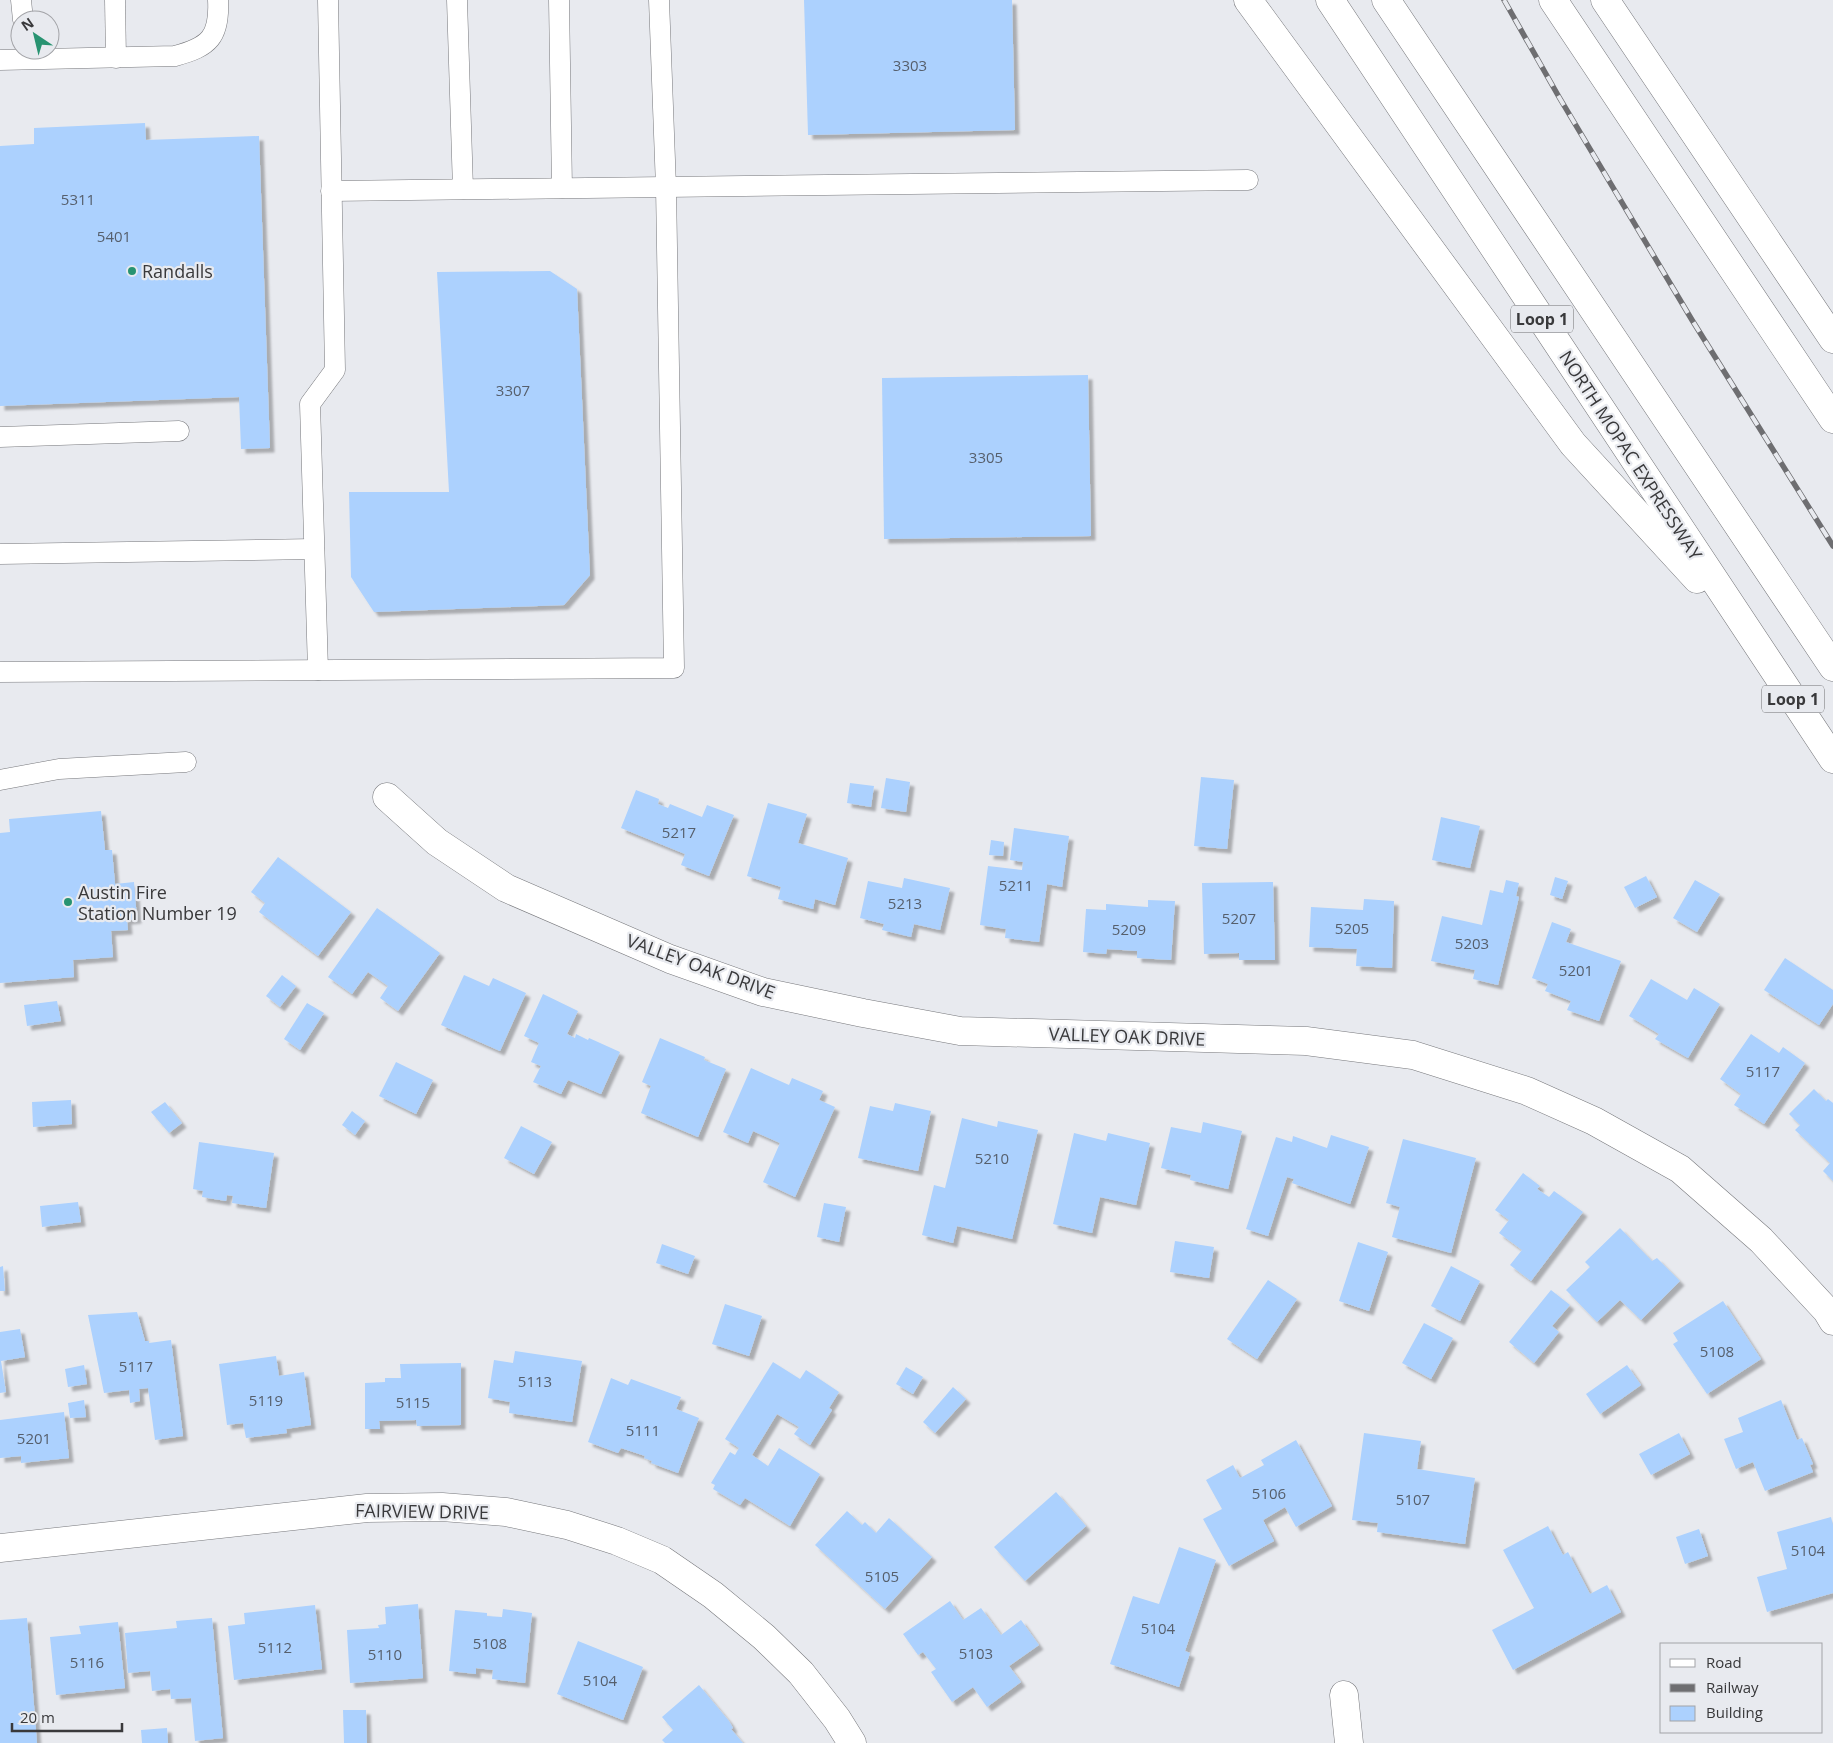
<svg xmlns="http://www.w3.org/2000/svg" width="1833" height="1743" font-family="'Open Sans',sans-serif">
<defs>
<filter id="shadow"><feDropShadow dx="4.5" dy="4.5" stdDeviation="1" flood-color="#0004"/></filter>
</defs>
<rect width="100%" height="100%" fill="#e8eaef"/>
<g fill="#acd1fe" filter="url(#shadow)">
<path d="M804,0H1012L1015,130L808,135Z"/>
<path d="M145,123L146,140L259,136L270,448L241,449L239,397L0,406V146L34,144V128Z"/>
<path d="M550,271L577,289L590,575L564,605L374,612L351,577L349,492H449L437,272Z"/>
<path d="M1088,375L1091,536L884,539L882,378Z"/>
<path d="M1201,777L1234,780L1227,849L1194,846Z"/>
<path d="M886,778L910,782L906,812L881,808Z"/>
<path d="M850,783L874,786L871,807L847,803Z"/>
<path d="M636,790L659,799L658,804L668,808L670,804L702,817L707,805L734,815L709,876L681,865L685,854L621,828Z"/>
<path d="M768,803L807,814L798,843L848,858L835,905L815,899L813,909L778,899L781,887L747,876Z"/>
<path d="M101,811L105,850H112L115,884L134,882L137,919L127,920L128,930L111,931L113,957L73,960L74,977L0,983V833L10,832L9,819Z"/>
<path d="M1441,817L1480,826L1470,868L1432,860Z"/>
<path d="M1014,828L1069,836L1062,887L1047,884L1039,942L1005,938L1006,929L980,925L988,866L1022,870L1023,862L1010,860Z"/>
<path d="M991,840L1004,842L1003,856L989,855Z"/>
<path d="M278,857L351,912L318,956L259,912L265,903L251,892Z"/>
<path d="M1646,876L1657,897L1635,908L1624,887Z"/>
<path d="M1555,877L1568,881L1562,899L1550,895Z"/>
<path d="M904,878L950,888L940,930L914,924L911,937L882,930L884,924L860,918L868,881L902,888Z"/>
<path d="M1506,880L1519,883L1516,896L1519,897L1498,985L1473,979L1475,970L1431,961L1442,916L1482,925L1490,890L1503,893Z"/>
<path d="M1695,880L1720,894L1697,932L1673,918Z"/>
<path d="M1273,882L1275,960H1239V953L1204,954L1202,883Z"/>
<path d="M1364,899L1394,901L1392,968L1356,966L1357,949L1309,947L1311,907L1363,910Z"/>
<path d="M1148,900L1175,901L1171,960L1137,958V951L1107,949L1106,954L1083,952L1086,909L1106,910V904L1148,907Z"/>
<path d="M377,908L440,953L398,1011L380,998L388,986L368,972L352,994L328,977Z"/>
<path d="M1552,922L1571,929L1566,942L1621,961L1599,1021L1567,1010L1571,1001L1545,991L1548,984L1532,978Z"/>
<path d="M1785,958L1833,990V1004L1819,1025L1764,990Z"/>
<path d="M282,975L296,986L280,1007L266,996Z"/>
<path d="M464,975L489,986L493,978L526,993L500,1051L441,1025Z"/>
<path d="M1651,979L1687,1000L1694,988L1720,1004L1688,1058L1655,1039L1659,1034L1629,1016Z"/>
<path d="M543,994L578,1011L567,1034L575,1038L576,1034L588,1040L589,1038L620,1052L601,1094L568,1080L561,1094L533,1082L541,1066L531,1062L539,1043L524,1036Z"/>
<path d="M57,1001L61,1021L27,1026L24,1005Z"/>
<path d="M307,1003L324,1013L300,1050L284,1039Z"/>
<path d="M1751,1034L1779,1053L1783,1047L1805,1063L1764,1124L1734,1105L1741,1094L1720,1079Z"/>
<path d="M660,1038L705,1057L704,1060L726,1069L698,1137L641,1113L651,1086L642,1082Z"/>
<path d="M396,1062L433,1080L416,1114L379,1096Z"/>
<path d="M751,1068L789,1085L792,1078L823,1091L819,1100L835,1107L795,1197L763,1182L780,1143L753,1131L748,1143L723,1132Z"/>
<path d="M1814,1089L1826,1101L1828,1099L1833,1103V1181L1823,1171L1830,1163L1795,1130L1800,1125L1789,1114Z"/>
<path d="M71,1100L72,1124L33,1127L32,1102Z"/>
<path d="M165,1102L182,1123L169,1133L151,1112Z"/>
<path d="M895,1103L931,1111L918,1171L858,1158L870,1106L893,1111Z"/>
<path d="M352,1111L365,1121L355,1135L342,1125Z"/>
<path d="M962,1118L997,1127L998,1121L1038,1130L1012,1239L957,1226L953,1243L922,1235L934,1185L945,1188Z"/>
<path d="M1203,1122L1242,1131L1228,1189L1190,1180L1191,1175L1161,1168L1171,1127L1201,1133Z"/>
<path d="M521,1126L552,1142L534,1174L504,1158Z"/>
<path d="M1074,1133L1106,1141L1108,1133L1150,1143L1136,1205L1100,1197L1092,1233L1053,1224Z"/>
<path d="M1331,1135L1369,1147L1350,1204L1292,1183L1294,1179L1287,1177L1268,1236L1246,1229L1276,1137L1292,1142L1293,1136L1327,1148Z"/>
<path d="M1403,1139L1476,1158L1451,1253L1392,1237L1400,1207L1386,1203Z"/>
<path d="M199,1142L274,1153L266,1208L232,1203L233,1196L227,1195L226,1201L202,1197L203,1191L193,1189Z"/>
<path d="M1523,1173L1540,1186L1537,1189L1549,1197L1554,1191L1583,1212L1531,1281L1510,1265L1522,1250L1499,1233L1509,1220L1495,1210Z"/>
<path d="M78,1202L81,1222L42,1227L40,1206Z"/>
<path d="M824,1203L846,1207L839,1242L817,1237Z"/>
<path d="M1620,1228L1652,1261L1657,1258L1680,1281L1641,1320L1620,1300L1597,1322L1566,1290L1590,1267L1585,1262Z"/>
<path d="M1175,1241L1214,1247L1209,1278L1170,1272Z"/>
<path d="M1358,1242L1388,1252L1369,1311L1339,1301Z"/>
<path d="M662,1244L695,1256L688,1274L656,1263Z"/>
<path d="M3,1266L5,1291H0V1267Z"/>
<path d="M1451,1266L1480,1281L1460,1321L1431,1306Z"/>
<path d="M1268,1280L1297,1299L1257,1359L1227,1339Z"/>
<path d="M1551,1290L1570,1305L1552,1326L1559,1332L1534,1363L1509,1342Z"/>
<path d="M1723,1301L1761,1359L1707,1394L1673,1344L1678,1341L1673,1333Z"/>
<path d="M725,1304L762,1316L749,1356L712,1344Z"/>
<path d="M137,1312L145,1341H149V1343L171,1340L183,1436L155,1440L148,1388L139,1389L140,1401L130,1403L129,1390L104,1393L88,1315Z"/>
<path d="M1424,1323L1453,1338L1431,1379L1402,1363Z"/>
<path d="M20,1329L25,1357L1,1361L6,1392L0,1393V1332Z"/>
<path d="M515,1351L582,1361L572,1422L509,1413L510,1402L488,1398L494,1360L513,1363Z"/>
<path d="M276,1356L279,1376L304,1372L311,1425L286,1429L287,1433L246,1438L243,1423L227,1425L219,1364Z"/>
<path d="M773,1362L800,1379L806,1370L839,1392L829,1408L832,1410L810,1445L794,1434L799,1427L777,1414L752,1455L768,1466L779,1448L820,1474L790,1526L745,1498L740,1505L713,1489L715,1485L711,1483L730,1452L735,1455L739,1448L725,1439Z"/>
<path d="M461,1363V1425L417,1426L416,1420L379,1421L380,1429H365V1383L385,1382V1378H401L400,1364Z"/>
<path d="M84,1365L87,1384L68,1387L65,1369Z"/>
<path d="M1627,1365L1641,1385L1600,1414L1586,1394Z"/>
<path d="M906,1367L923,1377L913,1394L896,1384Z"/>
<path d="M611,1378L628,1385L631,1379L681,1397L676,1409L699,1418L678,1473L651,1463L652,1461L644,1458L645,1456L621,1448L618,1453L588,1442Z"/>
<path d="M953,1387L966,1399L935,1433L923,1422Z"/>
<path d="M84,1400L86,1417L70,1418L68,1403Z"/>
<path d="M1781,1400L1797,1440L1802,1438L1813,1464L1810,1465L1813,1472L1765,1491L1753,1462L1736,1469L1724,1439L1743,1432L1738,1418Z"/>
<path d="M64,1412L69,1458L21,1463V1456L0,1458V1420Z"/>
<path d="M1364,1433L1421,1441L1417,1469L1475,1478L1465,1544L1377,1532L1378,1523L1352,1520Z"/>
<path d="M1679,1433L1690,1454L1651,1475L1639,1454Z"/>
<path d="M1296,1440L1332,1506L1296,1527L1285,1507L1263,1520L1274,1541L1229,1566L1203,1519L1222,1509L1206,1480L1233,1465L1240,1478L1264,1465L1261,1460Z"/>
<path d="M1056,1492L1086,1526L1025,1581L994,1547Z"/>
<path d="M847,1511L862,1525L865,1522L876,1533L889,1518L932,1557L885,1609L815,1545Z"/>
<path d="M1831,1517L1833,1525V1593L1767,1612L1757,1577L1787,1569L1777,1532Z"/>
<path d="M1548,1526L1563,1555L1568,1552L1590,1594L1607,1585L1621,1612L1513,1670L1492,1630L1534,1608L1503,1550Z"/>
<path d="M1699,1529L1708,1556L1685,1564L1676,1537Z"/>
<path d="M1179,1547L1216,1560L1185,1651L1190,1653L1179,1687L1110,1664L1133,1596L1159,1604Z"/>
<path d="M950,1601L963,1620L981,1608L1001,1635L1021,1620L1039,1645L1009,1666L1021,1682L987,1707L973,1687L952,1702L931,1672L936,1669L923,1652L918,1655L903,1634Z"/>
<path d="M418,1604L423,1678L350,1683L347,1630L379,1628L378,1625L386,1624L385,1607Z"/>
<path d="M315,1605L322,1669L234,1680L228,1626L245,1624L244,1613Z"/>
<path d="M503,1609L532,1613L525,1683L492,1679L493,1670L476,1668V1674L449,1671L455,1610L487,1613V1616L502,1617Z"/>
<path d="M27,1618L37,1743H0V1620Z"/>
<path d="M212,1618L223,1738L195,1741L191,1698L171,1699L170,1689L152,1691L150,1671L128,1673L125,1633L177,1628L176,1621Z"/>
<path d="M118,1622L125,1688L56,1695L50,1637L81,1634L79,1626Z"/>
<path d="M578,1641L643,1667L623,1720L557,1694Z"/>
<path d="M699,1685L729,1721L733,1728L731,1729L743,1743H665L662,1740L673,1730L662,1717Z"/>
<path d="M343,1710H366L367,1743H344Z"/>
<path d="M167,1728L168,1743H142L141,1730Z"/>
</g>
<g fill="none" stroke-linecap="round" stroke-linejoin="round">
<defs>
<g id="service">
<path d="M21,0L23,20"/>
<path d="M115,0L116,58"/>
<path d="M457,0L463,189"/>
<path d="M559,0L562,188"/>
<path d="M0,60L175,56C209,47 220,37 218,0"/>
<path d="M331,191L1248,180"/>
<path d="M0,437L179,431"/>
<path d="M0,554L314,549"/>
<path d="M318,670L310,404L335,370L328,0"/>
<path d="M0,672L674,668L666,187L659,0"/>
<path d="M0,780L59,769L186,762"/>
</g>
<g id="minor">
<path d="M387,797L437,842L506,888L670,959L763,992L863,1013L960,1031L1306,1041L1413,1055L1527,1091L1594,1121L1680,1169L1761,1240L1827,1311L1833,1321"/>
<path d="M0,1548L367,1508L442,1507L506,1512L567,1525L617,1541L662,1560L713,1595L764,1637L801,1673L837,1719L852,1743"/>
<path d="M1344,1695L1349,1743"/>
</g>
<g id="motorway">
<path d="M1248,0L1573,444L1697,579"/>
<path d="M1330,0L1833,759"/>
<path d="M1386,0L1833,667"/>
<path d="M1553,0L1833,419"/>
<path d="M1605,0L1833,339"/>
</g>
</defs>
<use href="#service" stroke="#77787c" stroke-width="21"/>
<use href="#minor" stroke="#77787c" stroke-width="29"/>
<use href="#motorway" stroke="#77787c" stroke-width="29"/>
<use href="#service" stroke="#fff" stroke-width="20"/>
<use href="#minor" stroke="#fff" stroke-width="28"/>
<use href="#motorway" stroke="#fff" stroke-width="28"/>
<defs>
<path id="rail" d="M1504,0L1559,97L1692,320L1833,546"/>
</defs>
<use href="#rail" stroke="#6e6e71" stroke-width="5.5"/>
<use href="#rail" stroke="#e8eaef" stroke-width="4" stroke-dasharray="11" stroke-linecap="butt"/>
</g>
<g fill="#289371" stroke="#e8eaef" stroke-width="2">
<circle cx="132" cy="271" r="5"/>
<circle cx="68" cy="902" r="5"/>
</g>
<g text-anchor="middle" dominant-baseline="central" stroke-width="4.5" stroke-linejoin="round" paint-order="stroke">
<g font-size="15" fill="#565f6c">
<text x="910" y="65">3303</text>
<text x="78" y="199">5311</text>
<text x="114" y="236">5401</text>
<text x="513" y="390">3307</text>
<text x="986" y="457">3305</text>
<text x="679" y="832">5217</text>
<text x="1016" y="885">5211</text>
<text x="905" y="903">5213</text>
<text x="1239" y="918">5207</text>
<text x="1352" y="928">5205</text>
<text x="1129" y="929">5209</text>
<text x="1472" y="943">5203</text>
<text x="1576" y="970">5201</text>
<text x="1763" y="1071">5117</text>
<text x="992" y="1158">5210</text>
<text x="1717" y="1351">5108</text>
<text x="136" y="1366">5117</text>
<text x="535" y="1381">5113</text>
<text x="266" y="1400">5119</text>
<text x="413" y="1402">5115</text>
<text x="643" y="1430">5111</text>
<text x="34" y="1438">5201</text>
<text x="1269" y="1493">5106</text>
<text x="1413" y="1499">5107</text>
<text x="1808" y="1550">5104</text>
<text x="882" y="1576">5105</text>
<text x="1158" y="1628">5104</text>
<text x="490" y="1643">5108</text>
<text x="275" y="1647">5112</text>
<text x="976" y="1653">5103</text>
<text x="385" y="1654">5110</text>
<text x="87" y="1662">5116</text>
<text x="600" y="1680">5104</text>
</g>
<g fill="#e8eaef" stroke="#6e6e71" stroke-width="1">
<rect x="1511" y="305.5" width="62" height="27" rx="4"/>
<rect x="1762" y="685.5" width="62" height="27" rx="4"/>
</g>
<g font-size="16" font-weight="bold" fill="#39393b">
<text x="1542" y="319">Loop 1</text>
<text x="1793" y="699">Loop 1</text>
</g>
<g font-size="18" fill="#39393b" stroke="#e8eaef" text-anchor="start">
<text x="142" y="271">Randalls</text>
<text x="78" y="892">Austin Fire<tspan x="78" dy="21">Station Number 19</tspan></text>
</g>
<g font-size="18" fill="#39393b" stroke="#e8eaef">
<text transform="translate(1631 455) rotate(57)">NORTH MOPAC EXPRESSWAY</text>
<text transform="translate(701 966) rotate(20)">VALLEY OAK DRIVE</text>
<text transform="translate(1127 1036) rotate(2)">VALLEY OAK DRIVE</text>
<text transform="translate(422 1511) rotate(1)">FAIRVIEW DRIVE</text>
</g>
</g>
<rect x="1660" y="1643" width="162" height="90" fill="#e8eaef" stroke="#a2a3a7"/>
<rect x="1670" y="1659" width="25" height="8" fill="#ffffff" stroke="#a2a3a7"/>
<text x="1706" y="1668" font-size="15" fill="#39393b">Road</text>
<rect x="1670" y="1684" width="25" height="8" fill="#6e6e71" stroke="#a2a3a7"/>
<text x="1706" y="1693" font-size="15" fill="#39393b">Railway</text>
<rect x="1670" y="1706" width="25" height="15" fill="#acd1fe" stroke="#a2a3a7"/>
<text x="1706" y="1718" font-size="15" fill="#39393b">Building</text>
<g transform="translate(35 35) rotate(325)"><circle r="24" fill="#e8eaef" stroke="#a2a3a7"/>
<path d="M0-4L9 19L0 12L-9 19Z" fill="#289371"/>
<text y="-8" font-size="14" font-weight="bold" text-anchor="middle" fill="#39393b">N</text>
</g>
<path d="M12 1723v8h110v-8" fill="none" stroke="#39393b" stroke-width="2.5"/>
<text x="20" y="1723" font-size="15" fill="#39393b" stroke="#e8eaef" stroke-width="4" paint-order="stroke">20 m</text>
</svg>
